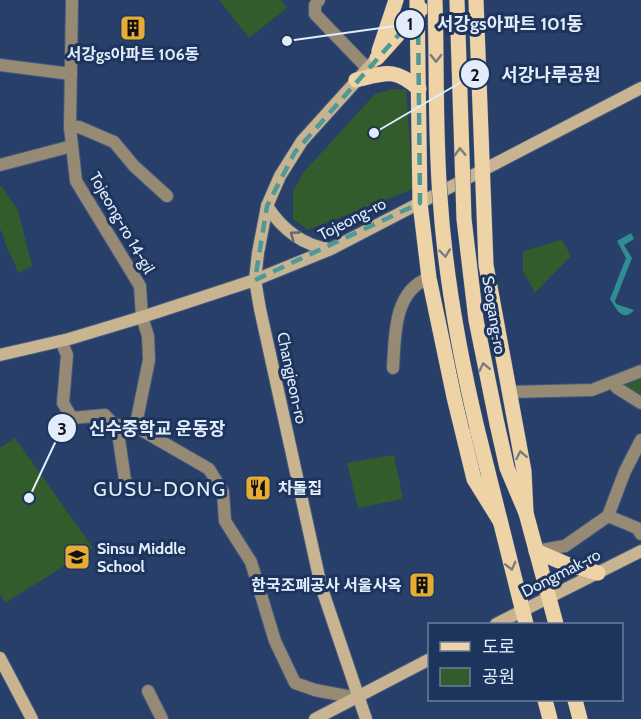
<svg xmlns="http://www.w3.org/2000/svg" width="641" height="719" font-family="Cabin,'Noto Sans KR',sans-serif">
<rect width="100%" height="100%" fill="#273f69"/>
<g fill="#335c2c">
<path d="M219,0H281L287,8L249,38Z"/>
<path d="M393,89L406,90L413,189L308,230L293,219V191L303,173L375,94Z"/>
<path d="M0,186L2,187L18,210L32,266L18,273C14,258 4,246 2,231H0Z"/>
<path d="M562,240L571,256L535,293L523,271V251Z"/>
<path d="M641,374V398L617,383Z"/>
<path d="M15,438L93,548L5,603L0,594V448Z"/>
<path d="M394,455L403,499L358,508L347,463Z"/>
</g>
<path fill="#328d92" d="M631,233L634,239L624,245L632,258L615,301L616,304L634,310C623,323 616,309 610,299L626,258L617,241Z"/>
<g fill="none" stroke-linecap="round" stroke-linejoin="round">
<defs>
<g id="street">
<path d="M72,0L70,127L76,181L140,286L142,317L148,336L149,360L137,419L143,431L209,469L223,492L225,521L251,562L275,641L295,683L315,690L357,698"/>
<path d="M319,0L315,5V14L367,68"/>
<path d="M0,65L71,74"/>
<path d="M70,127H79L114,142L134,166L167,196"/>
<path d="M0,165L72,146"/>
<path d="M61,341L67,355L63,403L72,418L105,415C117,430 122,425 139,424"/>
<path d="M393,368C395,337 393,291 429,278"/>
<path d="M613,382L617,388L641,403"/>
<path d="M509,392L592,390L641,371"/>
<path d="M117,426L125,480L130,488"/>
<path d="M608,516L625,471L641,440"/>
<path d="M536,551L565,546L608,516L637,528L641,534"/>
<path d="M148,691L162,719"/>
</g>
<g id="secondary">
<path d="M267,206C282,229 301,245 329,249"/>
<path d="M0,355L69,339L142,317L255,280L331,249L641,88"/>
<path d="M496,624L641,551"/>
<path d="M0,658L32,719"/>
<path d="M315,719L430,659"/>
<path d="M366,719L321,586L260,309L255,280L258,253L267,206L280,176L302,141L377,58"/>
</g>
<g id="primary">
<path d="M417,0L420,203L429,278L454,397L474,479L500,521"/>
<path d="M476,0L486,265L524,471L526,513"/>
<path d="M379,51L396,0"/>
<path d="M377,58L421,9"/>
<path d="M356,80C385,73 394,67 419,89"/>
<path d="M497,424L507,468L526,513L556,624"/>
<path d="M477,428L526,624"/>
<path d="M536,551L566,564L598,573"/>
<path d="M545,700L550,719"/>
<path d="M575,700L580,719"/>
</g>
</defs>
<use href="#street" stroke="#455b80" stroke-width="14"/>
<use href="#secondary" stroke="#455b80" stroke-width="14"/>
<use href="#primary" stroke="#455b80" stroke-width="16"/>
<use href="#street" stroke="#978a74" stroke-width="12"/>
<use href="#secondary" stroke="#c8b490" stroke-width="12"/>
<use href="#primary" stroke="#eed3a6" stroke-width="15"/>
<defs>
<g id="primary-bridge">
<path d="M435,0C437,66 435,132 440,197C445,275 459,352 477,428"/>
<path d="M457,0L464,219L476,320L497,424"/>
</g>
</defs>
<use href="#primary-bridge" stroke="#455b80" stroke-width="16" stroke-linecap="butt"/>
<use href="#primary-bridge" stroke="#eed3a6" stroke-width="15"/>
</g>
<defs><path id="oneway-chevron" d="M-2-3.5L2.5 0L-2 3.5" fill="none" stroke-width="1.6" stroke-linecap="round" stroke-linejoin="round" transform="scale(1.5)"/></defs>
<g stroke="#7b7c7e">
<use href="#oneway-chevron" transform="translate(436 58) rotate(89)"/>
<use href="#oneway-chevron" transform="translate(460 152) rotate(-92)"/>
<use href="#oneway-chevron" transform="translate(445 253) rotate(84)"/>
<use href="#oneway-chevron" transform="translate(484 367) rotate(-101)"/>
<use href="#oneway-chevron" transform="translate(521 455) rotate(-101)"/>
<use href="#oneway-chevron" transform="translate(511 566) rotate(76)"/>
</g>
<use stroke="#616771" href="#oneway-chevron" transform="translate(294 235) rotate(-144)"/>
<path fill="none" stroke="#4e9998" stroke-width="4.5" stroke-dasharray="12 8" stroke-linejoin="round" d="M418,13L420,203L255,280L267,206L295,152Z"/>
<defs>
<symbol id="building-square" viewBox="-11 -11 22 22"><rect x="-9" y="-9" width="18" height="18" rx="4" fill="#e6ac36" stroke="#1d345d"/><path d="M-4-6H4V6H1V3H-1V6H-4ZM-2.5-4.3h1.7v1.8h-1.7ZM.8-4.3h1.7v1.8H.8ZM-2.5-1h1.7V.8h-1.7ZM.8-1h1.7V.8H.8Z" fill="#111"/></symbol>
<symbol id="restaurant-square" viewBox="-11 -11 22 22"><rect x="-9" y="-9" width="18" height="18" rx="4" fill="#e6ac36" stroke="#1d345d"/><path d="M-5-6h1v4h1v-4h1v4h1v-4h1v5L-1.5 .5V6h-2V.5L-5-1ZM5-6V6H3V1.5H1.5Q1.5-4 5-6Z" fill="#111"/></symbol>
<symbol id="school-square" viewBox="-11 -11 22 22"><rect x="-9" y="-9" width="18" height="18" rx="4" fill="#e6ac36" stroke="#1d345d"/><path d="M0-5L7-2L0 1L-7-2ZM-4 1L0 2.5L4 1V4Q0 6-4 4Z" fill="#111"/></symbol>
</defs>
<g fill-rule="evenodd">
<use href="#building-square" x="118" y="13" width="30" height="30"/>
<use href="#restaurant-square" x="243" y="473" width="30" height="30"/>
<use href="#school-square" x="62" y="542" width="30" height="30"/>
<use href="#building-square" x="407" y="570" width="30" height="30"/>
</g>
<g text-anchor="middle" dominant-baseline="central" stroke-width="6" stroke-linejoin="round" paint-order="stroke">
<g font-size="16" font-weight="bold" fill="#e2ecfb" stroke="#1d345d" text-anchor="start">
<text x="133" y="54" text-anchor="middle">서강gs아파트 106동</text>
<text x="278" y="488">차돌집</text>
<text x="97" y="548">Sinsu Middle<tspan x="97" dy="18">School</tspan></text>
<text x="402" y="585" text-anchor="end">한국조폐공사 서울사옥</text>
</g>
<g font-size="16" fill="#e2ecfb" stroke="#1d345d">
<text transform="translate(352 219) rotate(-27)">Tojeong-ro</text>
<text transform="translate(122 223) rotate(60)">Tojeong-ro 14-gil</text>
<text transform="translate(494 315) rotate(81)">Seogang-ro</text>
<text transform="translate(292 378) rotate(78)">Changjeon-ro</text>
<text transform="translate(561 573) rotate(-27)">Dongmak-ro</text>
</g>
<g font-size="20" letter-spacing="1.5" fill="#e2ecfb" stroke="#1d345d">
<text x="160" y="489">GUSU-DONG</text>
</g>
</g>
<path fill="none" stroke="#e2ecfb" stroke-width="2" d="M287 41L410 24M374 133L475 74M29 498L62 428"/>
<g fill="#e2ecfb" stroke="#1d345d" stroke-width="2">
<circle cx="287" cy="41" r="6"/>
<circle cx="374" cy="133" r="6"/>
<circle cx="29" cy="498" r="6"/>
<circle cx="410" cy="24" r="15"/>
<circle cx="475" cy="74" r="15"/>
<circle cx="62" cy="428" r="15"/>
</g>
<g font-size="18" text-anchor="middle" font-weight="bold" fill="#111">
<text x="410" y="30">1</text>
<text x="475" y="81">2</text>
<text x="62" y="435">3</text>
</g>
<g font-size="18" text-anchor="middle" font-weight="bold" fill="#e2ecfb" stroke="#1d345d" stroke-width="6" stroke-linejoin="round" paint-order="stroke">
<text x="510" y="30">서강gs아파트 101동</text>
<text x="551" y="81">서강나루공원</text>
<text x="157" y="435">신수중학교 운동장</text>
</g>
<rect x="428" y="623" width="195" height="78" fill="#1d345d" stroke="#6c7e9c" stroke-width="1.5"/>
<rect x="440" y="642" width="30" height="9" fill="#eed3a6" stroke="#6c7e9c" stroke-width="1.5"/>
<text x="482" y="653" font-size="18" fill="#e2ecfb">도로</text>
<rect x="440" y="668" width="30" height="18" fill="#335c2c" stroke="#6c7e9c" stroke-width="1.5"/>
<text x="482" y="683" font-size="18" fill="#e2ecfb">공원</text>
</svg>
